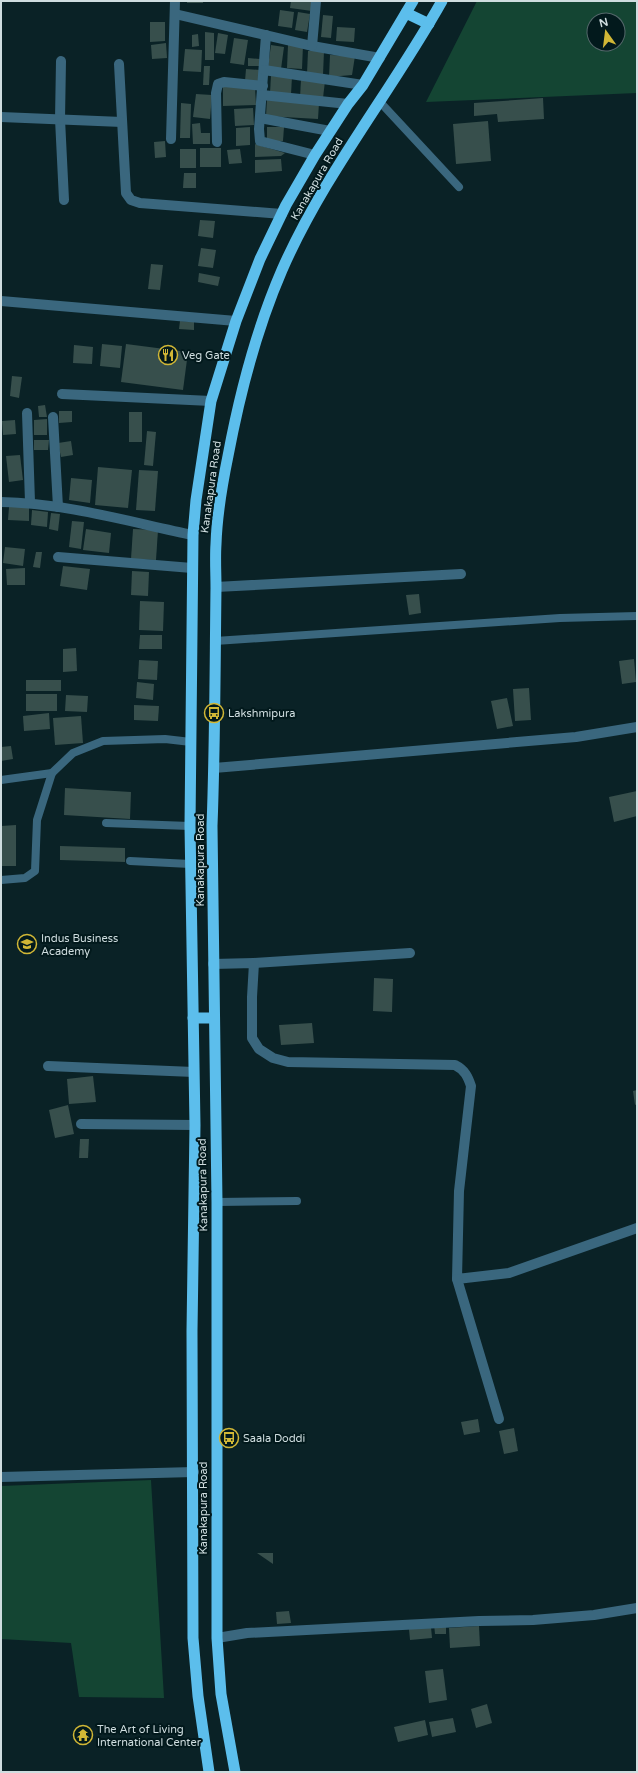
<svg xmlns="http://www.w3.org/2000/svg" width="638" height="1773" font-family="'Varela Round',sans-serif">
<rect width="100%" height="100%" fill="#0a2226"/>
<g fill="#144533" fill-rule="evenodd">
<path d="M477,1H637V93L426,102ZM594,20H618V44H594Z"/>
<path d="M151,1480L164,1698L79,1697L71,1643L1,1639V1486Z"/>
</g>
<g fill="#374f4c">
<rect x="187" y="1" width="16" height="2"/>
<path d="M291,1H314L312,11L290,8Z"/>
<path d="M280,10L294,12L292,28L278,26Z"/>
<path d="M298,12L310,14L307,32L295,30Z"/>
<path d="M323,15L333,16L331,38L321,37Z"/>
<path d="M150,22H165V41L150,42Z"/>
<path d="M337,27L355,28L354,42L336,41Z"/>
<path d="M205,32L214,33V60H205Z"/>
<path d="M218,33L228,35L225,54L215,53Z"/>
<path d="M198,34L199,46L192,47V35Z"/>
<path d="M234,38L248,40L244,65L230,63Z"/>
<path d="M166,43L167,58L152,59L151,45Z"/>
<path d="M271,45L284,47L281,69L268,67Z"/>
<path d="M288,45H303L302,69L287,68Z"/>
<path d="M185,49L202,50L201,72L183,71Z"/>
<path d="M308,51H324L323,75L307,74Z"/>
<path d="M330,55L355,56L352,75L329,77Z"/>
<path d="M248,58L260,59V66H248Z"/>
<path d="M204,66H210L209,85H203Z"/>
<path d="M246,69L261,70L260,81H245Z"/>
<path d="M271,76L292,77L291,94L270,93Z"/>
<path d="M301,80L325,81L323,98L300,97Z"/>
<path d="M223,87H255L256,105L223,106Z"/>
<path d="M196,94L212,95L210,119L193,117Z"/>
<path d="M543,98L544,119L498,122L497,114L474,116V103Z"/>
<path d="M267,100L319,103L318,119L266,116Z"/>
<path d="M181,103L191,104L190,138H180Z"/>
<path d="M253,108L254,125L235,126L234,109Z"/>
<path d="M488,121L491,161L456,164L453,124Z"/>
<path d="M200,123L201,133H210V144H193L192,124Z"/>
<path d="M250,127V145L236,146V128Z"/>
<path d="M267,127H284L283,141H267Z"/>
<path d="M165,141L166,157L155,158L154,142Z"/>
<path d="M255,144L285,153L281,156L255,157Z"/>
<rect x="200" y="148" width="21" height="19"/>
<rect x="180" y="149" width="16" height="19"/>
<path d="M240,149L242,163L229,164L227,150Z"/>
<path d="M281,159L282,171L255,173V160Z"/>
<path d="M184,173H196V188H183Z"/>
<path d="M200,220L215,221L213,238L198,236Z"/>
<path d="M201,248L216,250L213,268L198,266Z"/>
<path d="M151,264L163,265L160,290L148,289Z"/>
<path d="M199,273L220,277L218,286L198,282Z"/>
<path d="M180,321L194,322V330L179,329Z"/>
<path d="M102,344L122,346L120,368L100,366Z"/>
<path d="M126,344L188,352L183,390L121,382Z"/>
<path d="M74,345L93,347L92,364L73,363Z"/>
<path d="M12,376L22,377L19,398L10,396Z"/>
<path d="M45,405L47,417H39L38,406Z"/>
<path d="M59,411H72V422L59,423Z"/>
<rect x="129" y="412" width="13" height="30"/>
<path d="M47,419V435H34V420Z"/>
<path d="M15,420L16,434L3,435L2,421Z"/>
<path d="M147,431L156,432L153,466L144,465Z"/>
<path d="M34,440H49L48,450H34Z"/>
<path d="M71,441L73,455L61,457L58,443Z"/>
<path d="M20,455L23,480L9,482L6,456Z"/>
<path d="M98,467L132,470L128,508L95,505Z"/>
<path d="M139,470L158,471L155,511L136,510Z"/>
<path d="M71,478L92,480L90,503L69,500Z"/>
<path d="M9,507H29V521L8,520Z"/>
<path d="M32,510L48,512L47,527L31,525Z"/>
<path d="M51,513L60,514L58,531L49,529Z"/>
<path d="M72,521L84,522L81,549L69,547Z"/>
<path d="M86,529L111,533L109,553L83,550Z"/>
<path d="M133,529L158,530L156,560L131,559Z"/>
<path d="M5,547L25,549L23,566L3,563Z"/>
<path d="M36,552H42L40,568L33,567Z"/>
<path d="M63,566L90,569L87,590L60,586Z"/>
<path d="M25,568V585H7L6,569Z"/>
<path d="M132,571L149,572L148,596L131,595Z"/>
<path d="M419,594L421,613L409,615L406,595Z"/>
<path d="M140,601L164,602L163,631L139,630Z"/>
<path d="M140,635H162V649H139Z"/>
<path d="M76,648L77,671L63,672V649Z"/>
<path d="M634,659L636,682L622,684L619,661Z"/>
<path d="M139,660L158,661L157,680L138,679Z"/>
<rect x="26" y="680" width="35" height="11"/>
<path d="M137,682L154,684L153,700L136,698Z"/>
<path d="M529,688L531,720L515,721L513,689Z"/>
<rect x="26" y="694" width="31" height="17"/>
<path d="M66,695L88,696L87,712L65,711Z"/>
<path d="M507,698L513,726L497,729L491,701Z"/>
<path d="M134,705L159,706L158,721L134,720Z"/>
<path d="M49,713L50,729L24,731L23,716Z"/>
<path d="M81,716L83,743L55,745L53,718Z"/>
<path d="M11,746L13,759L1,761V747Z"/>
<path d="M65,788L131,792L130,819L64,815Z"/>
<path d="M637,791V816L614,822L609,797Z"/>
<path d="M16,825V866H1V826Z"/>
<path d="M60,846L125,848V862L60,860Z"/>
<path d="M374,978L393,979L392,1012L373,1011Z"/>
<path d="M312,1023L314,1043L281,1045L279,1025Z"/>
<path d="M93,1076L96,1102L69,1104L67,1079Z"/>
<path d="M637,1090V1104L635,1105L633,1091Z"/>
<path d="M68,1105L74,1134L55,1138L49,1110Z"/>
<path d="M80,1139H89L88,1158H79Z"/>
<path d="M478,1419L480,1432L464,1435L461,1422Z"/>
<path d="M514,1428L518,1451L504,1454L499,1431Z"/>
<path d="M257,1553H273V1564Z"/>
<path d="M289,1611L291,1623L277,1624L276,1612Z"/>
<path d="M446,1623V1634H435L434,1624Z"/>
<path d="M479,1626L480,1646L450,1648L449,1628Z"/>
<path d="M431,1627L432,1638L410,1640L409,1629Z"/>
<path d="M443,1669L447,1700L429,1703L425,1671Z"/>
<path d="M487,1704L492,1723L476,1728L471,1709Z"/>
<path d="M453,1718L456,1732L432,1737L429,1722Z"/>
<path d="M425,1720L428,1735L398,1742L394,1727Z"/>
</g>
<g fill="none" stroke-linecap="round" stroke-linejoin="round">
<g stroke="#3a677e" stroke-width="8">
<path d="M380,102L459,187"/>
<path d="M215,641L560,618L637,616"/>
<path d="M1,780L52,773"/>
<path d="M106,823L190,826"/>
<path d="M130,861L190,864"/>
<path d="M1,880L25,878L35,871L37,820L52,773L73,753L103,741L165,739L191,742"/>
<path d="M217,1202L297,1201"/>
</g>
<g stroke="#3a677e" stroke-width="10">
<path d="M175,14L312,46L380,58"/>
<path d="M266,35L259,129L260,141L315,155"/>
<path d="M312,46L316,1"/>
<path d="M61,61L60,119L64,200"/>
<path d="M119,64L126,193L131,200L140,203L282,214"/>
<path d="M264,70L363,85"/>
<path d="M262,95L348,104"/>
<path d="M1,117L122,122"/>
<path d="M260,118L330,131"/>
<path d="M171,139L175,1"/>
<path d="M217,142L216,93L218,84L224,82L263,86"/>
<path d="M1,301L236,321"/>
<path d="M62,394L211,401"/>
<path d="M27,413L30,502"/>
<path d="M53,417L58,507"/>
<path d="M1,502C65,503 130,522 193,535"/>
<path d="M58,557L192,568"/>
<path d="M216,587L461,574"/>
<path d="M214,768L576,737L637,727"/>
<path d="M254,963L410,953"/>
<path d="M213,964L254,963L252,997V1038L259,1049L273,1058L288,1062L455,1065C465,1070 468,1077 471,1086L459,1191L457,1279L509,1273L637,1228"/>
<path d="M48,1066L194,1072"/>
<path d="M81,1124L195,1125"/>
<path d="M457,1279L499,1419"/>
<path d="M1,1477L194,1472"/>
<path d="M217,1638L247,1633L479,1621L533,1620L594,1615L637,1608"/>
</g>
<g stroke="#5cbeec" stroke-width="11">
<path d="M406,13L429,24"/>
<path d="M193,1018H213"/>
<path d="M209,1772L198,1696L193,1638L192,1331L195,1125L190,826L193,535L196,500L211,401L236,321L260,259L286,205L315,155L348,104L363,85L413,1"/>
<path d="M235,1772L221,1694L217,1638V1202L212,826C215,747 215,667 216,588C216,573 215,558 216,544C217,514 222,485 228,456C240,392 256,330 282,270C324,174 391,92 442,1"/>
</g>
</g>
<defs>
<symbol id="restaurant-ring" viewBox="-11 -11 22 22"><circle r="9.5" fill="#02191c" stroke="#d1b736" stroke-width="1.5"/><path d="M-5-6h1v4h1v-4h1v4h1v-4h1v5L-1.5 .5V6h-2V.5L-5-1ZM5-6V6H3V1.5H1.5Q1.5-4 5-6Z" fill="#d1b736"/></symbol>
<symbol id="bus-ring" viewBox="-11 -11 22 22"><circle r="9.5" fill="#02191c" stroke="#d1b736" stroke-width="1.5"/><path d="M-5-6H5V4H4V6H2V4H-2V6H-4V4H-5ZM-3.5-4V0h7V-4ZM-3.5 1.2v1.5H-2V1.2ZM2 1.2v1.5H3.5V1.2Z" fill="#d1b736"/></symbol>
<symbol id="university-ring" viewBox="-11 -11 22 22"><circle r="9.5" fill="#02191c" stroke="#d1b736" stroke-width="1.5"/><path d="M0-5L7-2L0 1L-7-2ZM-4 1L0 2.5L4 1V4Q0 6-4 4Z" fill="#d1b736"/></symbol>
<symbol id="temple-ring" viewBox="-11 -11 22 22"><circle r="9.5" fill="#02191c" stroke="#d1b736" stroke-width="1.5"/><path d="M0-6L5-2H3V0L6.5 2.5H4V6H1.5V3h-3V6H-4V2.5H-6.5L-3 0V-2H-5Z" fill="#d1b736"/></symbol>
</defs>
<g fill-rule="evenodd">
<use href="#restaurant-ring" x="157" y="344" width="22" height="22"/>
<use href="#bus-ring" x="203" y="702" width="22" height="22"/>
<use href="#university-ring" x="16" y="933" width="22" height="22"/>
<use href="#bus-ring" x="218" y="1427" width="22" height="22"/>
<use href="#temple-ring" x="72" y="1724" width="22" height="22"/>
</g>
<g text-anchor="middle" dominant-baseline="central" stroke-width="4" stroke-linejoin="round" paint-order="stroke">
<g font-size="11" fill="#cfdddf" stroke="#02191c">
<text transform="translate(317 179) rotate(-60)">Kanakapura Road</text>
<text transform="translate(211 487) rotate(-82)">Kanakapura Road</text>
<text transform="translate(200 860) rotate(-90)">Kanakapura Road</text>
<text transform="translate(203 1185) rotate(-91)">Kanakapura Road</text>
<text transform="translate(203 1508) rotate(-90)">Kanakapura Road</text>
</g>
<g font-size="11" fill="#cfdddf" stroke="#02191c" text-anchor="start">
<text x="182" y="355">Veg Gate</text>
<text x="228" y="713">Lakshmipura</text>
<text x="41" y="938">Indus Business<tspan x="41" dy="13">Academy</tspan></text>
<text x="243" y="1438">Saala Doddi</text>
<text x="97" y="1729">The Art of Living<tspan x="97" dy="13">International Center</tspan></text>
</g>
</g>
<rect width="638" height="1773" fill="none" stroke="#cfdddf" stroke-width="4"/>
<g transform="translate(606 32) rotate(346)"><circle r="19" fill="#02191c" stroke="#54676a"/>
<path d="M0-3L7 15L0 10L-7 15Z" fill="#d1b736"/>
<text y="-6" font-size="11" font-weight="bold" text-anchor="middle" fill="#cfdddf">N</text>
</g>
</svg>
